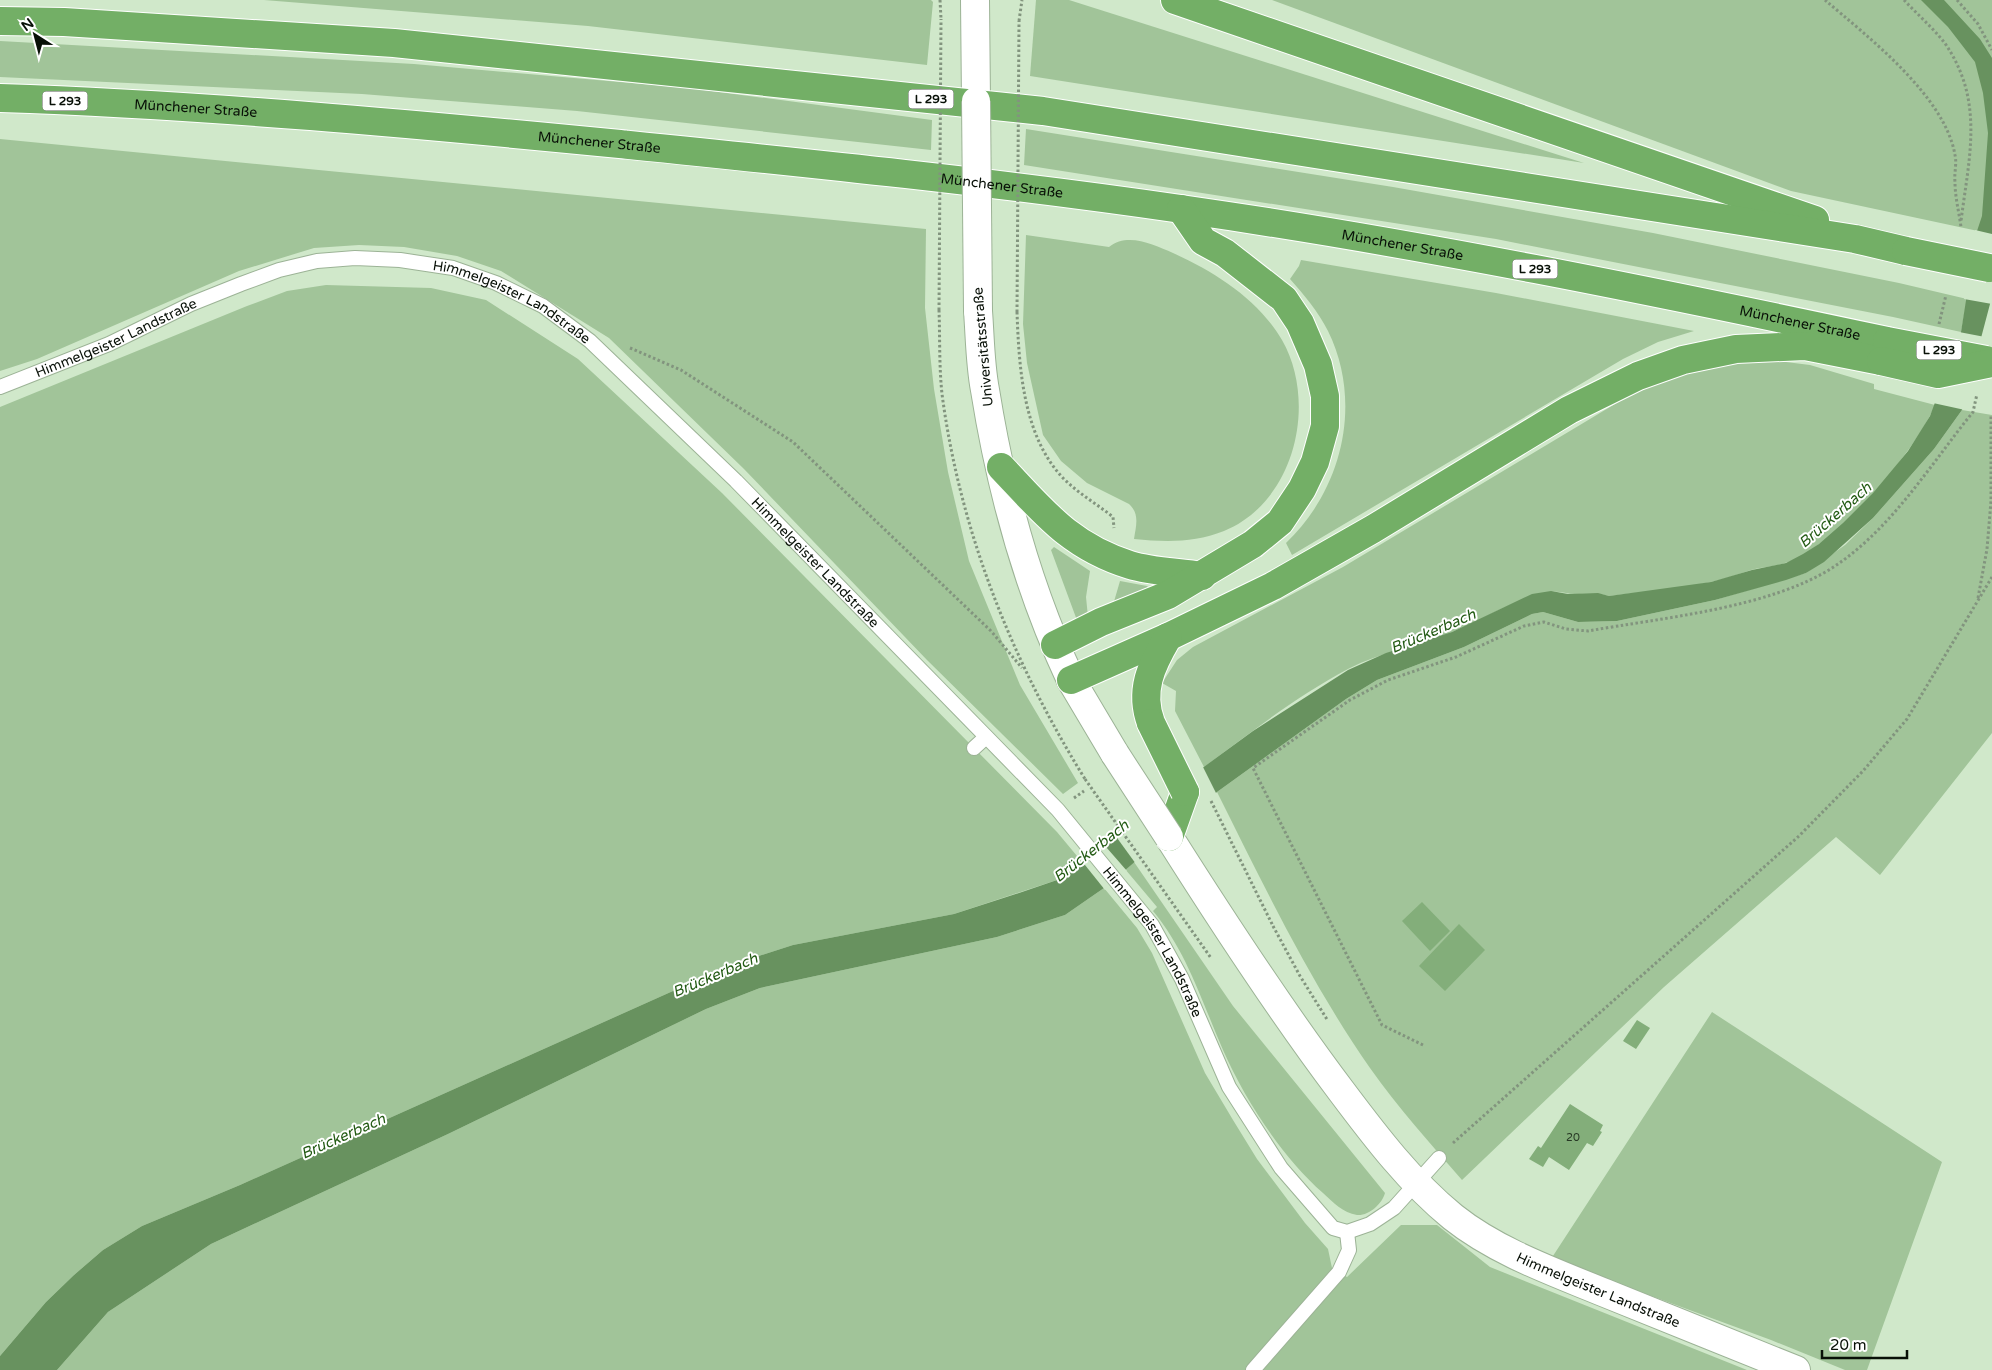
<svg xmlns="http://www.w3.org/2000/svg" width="1992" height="1370" font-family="'Varela Round',sans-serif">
<rect width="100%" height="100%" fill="#d0e8ca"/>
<g fill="#a1c499">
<path d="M264,0H931L933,2L927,65L588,26Z"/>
<path d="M1036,0H1069L1584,163L1030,76Z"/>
<path d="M1272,0H1992V234L1791,191Z"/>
<path d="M0,41L414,64L689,88L932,120L931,150L577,111L362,94L0,77Z"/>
<path d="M1026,129L1393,187L1653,233L1899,283L1967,299L1961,332L1893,317L1496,239L1024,165Z"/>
<path d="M0,139L926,229L925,308L934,389L948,472L969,561L1020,685L1078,783L1063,794L927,660L744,469L609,338L501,271L457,256L404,247L359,245L314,248L239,271L37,359L0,371Z"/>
<path d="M1026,235L1109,247C1128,232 1154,245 1173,253C1215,272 1258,299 1282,340C1318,403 1295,502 1224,531C1194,543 1165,542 1134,539C1136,526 1140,514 1129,504L1087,483L1061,461L1043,435L1027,363L1023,324Z"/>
<path d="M1301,260L1496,293L1694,331L1658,342L1623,359L1292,555L1286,543C1343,489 1363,402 1328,331C1318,311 1304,295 1290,279L1299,266Z"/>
<path d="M326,285L431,288L486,300L578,359L722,493L1057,832L1082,862L1060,879L954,914L793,945L731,965L240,1185L142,1226L103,1250L74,1275L46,1302L0,1356V407L247,306L287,291Z"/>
<path d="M1778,361L1810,365L1874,384V389L1935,405C1916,451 1833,549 1785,563C1774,567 1762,567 1751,570C1738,574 1725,579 1711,582C1678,589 1643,592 1609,596C1597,593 1588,594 1575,594C1567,594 1557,590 1549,592C1514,599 1484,619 1452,632C1418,646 1381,652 1348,669C1297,696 1250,733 1204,767L1175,711L1176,691L1162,683L1177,660L1193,647L1343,567L1625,398C1678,371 1719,362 1778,361Z"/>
<path d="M1962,410L1992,415V733L1880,875L1836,837L1664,987L1462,1180C1431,1144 1398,1108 1370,1068C1310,982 1264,886 1217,792L1346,699L1377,680L1464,647L1532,614L1543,612L1578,622L1617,621L1715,600L1806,573L1845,545L1873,518L1934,449Z"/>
<path d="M1054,547L1090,571L1086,597L1088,617L1078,623L1051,550Z"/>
<path d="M1120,581L1147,586L1149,588L1113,605Z"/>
<path d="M1134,862L1233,1006L1385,1193C1382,1204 1369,1216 1357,1215C1343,1213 1333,1202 1323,1193C1282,1157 1245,1100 1223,1050C1202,1002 1187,952 1153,911L1157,907L1125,869Z"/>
<path d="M1104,888L1137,928L1152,953L1205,1073L1233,1120L1257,1159L1305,1223L1328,1249L1332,1268L1347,1277L1401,1225H1437L1490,1267L1747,1370H57L108,1312L211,1244L448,1134L706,1009L760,988L997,937L1065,915Z"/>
<path d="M1712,1012L1942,1162L1867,1370H1845L1771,1340L1551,1259Z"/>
</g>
<path fill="#68925f" d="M1921,0H1944L1980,39L1992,58V288L1990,304L1962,410L1934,449L1873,518L1824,562L1806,573L1786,580L1715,600L1617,621L1578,622L1543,612L1532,614L1464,647L1377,680L1346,699L1217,792L1104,888L1065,915L997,937L760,988L706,1009L448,1134L211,1244L108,1312L57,1370H0V1356L46,1302L74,1275L103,1250L142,1226L240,1185L731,965L793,945L954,914L1022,892L1060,879L1082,862L1101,842L1253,731L1348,670L1386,653L1452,632L1532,594L1551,591L1568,594L1598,593L1609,596L1711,582L1752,570L1786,563L1803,554L1819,544L1843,523L1873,493L1908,451L1930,416L1961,332L1977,231L1982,216L1988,133L1983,93L1975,62L1948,27Z"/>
<g fill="#d0e8ca">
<path d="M1975,230L1992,234V304L1964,299Z"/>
<path d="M1959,332L1985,337L1965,410L1933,403Z"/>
<path d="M1202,765L1217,795L1136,864L1112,831Z"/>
<path d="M1100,840L1127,871L1105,890L1081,860Z"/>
</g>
<g fill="#83ae7a">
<path d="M1422,902L1450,931L1430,951L1402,921Z"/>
<path d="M1459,924L1485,950L1445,991L1419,966Z"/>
<path d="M1637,1020L1650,1028L1636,1049L1623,1041Z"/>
<path d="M1570,1104L1603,1125L1600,1131L1602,1132L1593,1146L1587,1143L1569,1170L1549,1157L1543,1167L1529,1159L1538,1146L1541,1148Z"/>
</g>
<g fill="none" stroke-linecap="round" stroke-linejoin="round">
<defs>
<g id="lane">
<path id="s1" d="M0,387L109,344L191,304L241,284L279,270L317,261L355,258L400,260L453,268L496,283L543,306L590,341L736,481L1058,810L1152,925L1182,979L1229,1087L1281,1168L1333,1228L1347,1232L1370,1224L1394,1208L1439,1158"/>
<path d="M974,748L986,737"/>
<path d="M1253,1370L1339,1272L1349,1250L1347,1232"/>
</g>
<g id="street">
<path d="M1071,680L1115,754"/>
<path id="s2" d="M1169,837C1224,924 1280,1010 1342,1092C1375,1136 1410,1182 1453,1217C1497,1252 1554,1272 1605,1293C1669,1319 1732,1344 1796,1370"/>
</g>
<g id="secondary">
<path d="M975,0L976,101"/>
<path d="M978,311C980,337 980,364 985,390C1001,490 1028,589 1071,680"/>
</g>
<g id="highway">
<path d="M1175,0L1815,220"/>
<path d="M0,21L64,22L394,43L1043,111L1855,239L1906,251"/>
<path id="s3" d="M0,98C208,105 414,124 620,144C807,163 995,182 1181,209C1418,243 1653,291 1887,341"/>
<path d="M1001,467C1043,511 1069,546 1130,565C1153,572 1179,572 1202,576"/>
<path d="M1055,645L1101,622L1168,595L1253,544L1280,522L1302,489L1315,462L1325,426V396L1318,365L1300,323L1284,299L1225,253L1203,241L1181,209"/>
<path d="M1071,680L1168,637L1273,586L1373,529L1569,410L1638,376L1683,360L1736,349L1805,346L1881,361"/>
<path d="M1151,723C1139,691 1151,666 1168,637"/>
<path d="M1169,837L1185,792"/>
</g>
</defs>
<use href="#lane" stroke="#9cb396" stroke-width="16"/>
<use href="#street" stroke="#9cb396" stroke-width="30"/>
<use href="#secondary" stroke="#9cb396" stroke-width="30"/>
<use href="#highway" stroke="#fff" stroke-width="30"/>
<g stroke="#82947e" stroke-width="3" stroke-dasharray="2.5 2.5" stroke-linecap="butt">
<path d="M940,0L941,19"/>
<path d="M1825,0C1868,37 1945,96 1955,155C1957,164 1954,173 1955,182C1955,197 1959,212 1961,227"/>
<path d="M1904,0C1917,14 1932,27 1944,42C1985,100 1969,157 1961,221"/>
<path d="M1957,0L1978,24L1992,50"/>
<path d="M1019,21L1022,0"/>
<path d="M939,310C940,337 939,366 942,394C960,531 1012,661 1085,779"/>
<path d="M1017,312C1019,368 1023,437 1064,479C1079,494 1097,504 1113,517L1114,528"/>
<path d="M1939,324L1946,295"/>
<path d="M630,348L681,370L793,442L991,631L1022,668"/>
<path d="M1978,598L1987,549L1991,501V414"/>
<path d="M1074,798L1084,791"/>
<path d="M1273,926L1300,976L1328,1021"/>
<path d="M1423,1045L1382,1025L1253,768L1350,700L1388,680L1456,657L1524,626L1544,622L1566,629L1588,631C1661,618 1769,608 1832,568C1891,530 1930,465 1973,412L1977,394"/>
<path d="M1453,1143L1799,836L1863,771L1907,719L1992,577"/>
</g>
<use href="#lane" stroke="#fff" stroke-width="14"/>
<use href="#street" stroke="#fff" stroke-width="28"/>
<use href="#secondary" stroke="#fff" stroke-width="28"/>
<use href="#highway" stroke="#73af66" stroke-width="28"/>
<defs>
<path id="street-bridge" d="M1115,754L1169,837"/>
<path id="secondary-bridge" d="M976,101L978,311"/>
<g id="highway-bridge">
<path d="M1906,251L1989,268"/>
<path d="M1887,341L1986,360"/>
<path d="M1881,361L1938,374L1992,363"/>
<path d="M1151,723L1185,792"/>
</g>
</defs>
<use href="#street-bridge" stroke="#9cb396" stroke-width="30" stroke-linecap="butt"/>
<use href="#secondary-bridge" stroke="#9cb396" stroke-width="30" stroke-linecap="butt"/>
<use href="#highway-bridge" stroke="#fff" stroke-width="30" stroke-linecap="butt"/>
<g stroke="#82947e" stroke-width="3" stroke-dasharray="2.5 2.5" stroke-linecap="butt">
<path d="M939,310L941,19"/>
<path d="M1017,312L1019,21"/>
<path d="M1085,779L1211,958"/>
<path d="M1211,801L1273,926"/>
</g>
<use href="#street-bridge" stroke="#fff" stroke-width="28"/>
<use href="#secondary-bridge" stroke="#fff" stroke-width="28"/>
<use href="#highway-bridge" stroke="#73af66" stroke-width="28"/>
</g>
<g text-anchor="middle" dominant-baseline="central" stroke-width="4" stroke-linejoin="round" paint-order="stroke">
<g font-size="11" fill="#273824">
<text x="1573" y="1137">20</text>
</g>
<g fill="#fff" stroke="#525851" stroke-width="1">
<rect x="908.5" y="89.5" width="45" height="19" rx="4"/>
<rect x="42.5" y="91.5" width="45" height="19" rx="4"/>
<rect x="1512.5" y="259.5" width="45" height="19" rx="4"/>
<rect x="1916.5" y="340.5" width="45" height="19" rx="4"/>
</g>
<g font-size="12" font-weight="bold" fill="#081007">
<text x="931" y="99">L 293</text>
<text x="65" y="101">L 293</text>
<text x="1535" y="269">L 293</text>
<text x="1939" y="350">L 293</text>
</g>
<g font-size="14" fill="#081007" stroke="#fff">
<text stroke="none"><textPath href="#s3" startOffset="196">Münchener Straße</textPath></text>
<text stroke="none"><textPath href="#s3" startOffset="601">Münchener Straße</textPath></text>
<text stroke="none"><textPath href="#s3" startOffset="1006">Münchener Straße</textPath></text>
<text stroke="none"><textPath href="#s3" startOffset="1411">Münchener Straße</textPath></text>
<text stroke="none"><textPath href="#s1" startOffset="546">Himmelgeister Landstraße</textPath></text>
<text stroke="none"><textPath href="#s3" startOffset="1816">Münchener Straße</textPath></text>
<text stroke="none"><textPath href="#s1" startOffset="126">Himmelgeister Landstraße</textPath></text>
<text transform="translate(983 347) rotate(-95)">Universitätsstraße</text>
<text stroke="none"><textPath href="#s1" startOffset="951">Himmelgeister Landstraße</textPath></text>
<text stroke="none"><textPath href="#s1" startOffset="1461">Himmelgeister Landstraße</textPath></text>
<text stroke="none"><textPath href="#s2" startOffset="639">Himmelgeister Landstraße</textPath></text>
</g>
<g font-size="15" font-style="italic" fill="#225a13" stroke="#fff">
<text transform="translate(1835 515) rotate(-41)">Brückerbach</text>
<text transform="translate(1433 631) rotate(-23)">Brückerbach</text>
<text transform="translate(1091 851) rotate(-38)">Brückerbach</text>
<text transform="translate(715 975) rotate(-23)">Brückerbach</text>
<text transform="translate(343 1136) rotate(-24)">Brückerbach</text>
</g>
</g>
<g transform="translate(35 35) rotate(324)" stroke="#ffffff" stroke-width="4" paint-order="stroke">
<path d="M0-4L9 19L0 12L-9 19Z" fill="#081007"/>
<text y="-8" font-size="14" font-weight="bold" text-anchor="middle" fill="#081007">N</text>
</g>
<path d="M1822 1350v8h85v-8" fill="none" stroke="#081007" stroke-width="2.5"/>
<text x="1830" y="1350" font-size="15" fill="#081007" stroke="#ffffff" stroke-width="4" paint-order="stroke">20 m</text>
</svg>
